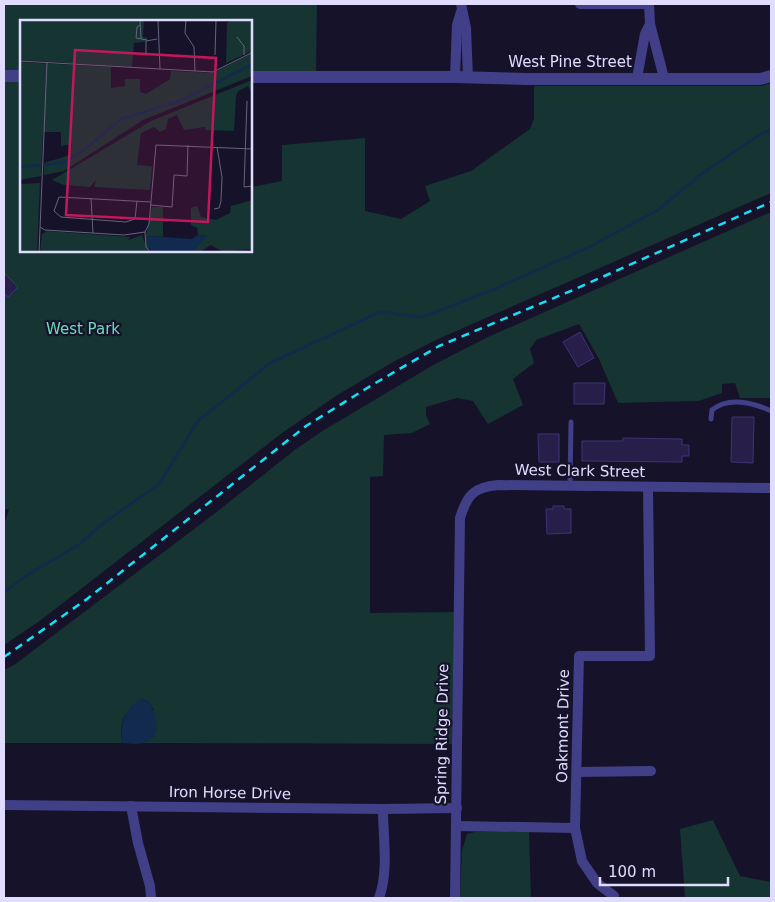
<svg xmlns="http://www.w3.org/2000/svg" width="775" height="902" font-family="'DejaVu Sans',sans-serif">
<rect width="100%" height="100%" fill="#16122a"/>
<g fill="#153432">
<path d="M4,4H317L316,73L251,72V21H21V70H4Z"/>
<path d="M4,81H21V251H251V187L282,181V145L365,138V211L401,219L430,201L425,186L471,171L530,129L534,119V86H762L771,83V193L438,339L393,362L339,394L282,433L41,620L4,645V525L9,509L4,510Z"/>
<path d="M771,212V398H740L735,383L722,384V393L699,401L618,403L599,359L579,324L536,340L530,349L534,363L513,379L523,405L488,424L473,401L457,398L426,407V416L430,424L412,433L384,435L383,476L370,477V613L454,612L452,744L143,743L154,736L153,709L149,702L142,699C124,713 119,720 122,743H4V670L14,665L214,514L296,449L324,430L435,364L488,337Z"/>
<path d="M713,820L740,876L771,882V898H685L680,829Z"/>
<path d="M475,832H529L531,898H460L462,850L467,834Z"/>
</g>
<path fill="#112a4e" d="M142,699L149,702C156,715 164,738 143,743C137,745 128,743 122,743C120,725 124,707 142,699Z"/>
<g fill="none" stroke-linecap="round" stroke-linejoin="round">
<path stroke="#112a4e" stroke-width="2.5" d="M4,592L29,574L80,544L97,528L159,484L198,421L270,363L380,312L423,317L492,290L587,248L658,210L700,175L762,133L771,130"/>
</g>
<g fill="#271f4a" stroke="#3e3275">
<path d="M4,273L18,287L8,297L4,293Z"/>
<path d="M580,332L594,358L578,367L563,342Z"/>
<path d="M574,383H605L604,404H574Z"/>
<path d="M732,417H754L753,463L731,462Z"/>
<path d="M538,434H559V462H539Z"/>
<path d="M623,438L682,439V445H689V456H682V462L582,461V441H623Z"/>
<path d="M553,506H564V509H571V533L547,534L546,509H553Z"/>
</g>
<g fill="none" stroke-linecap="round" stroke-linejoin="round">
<g stroke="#413f87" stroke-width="5">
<path d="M711,419L712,410C729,396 754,403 771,411"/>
<path d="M570,485L571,422"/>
</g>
<g stroke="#413f87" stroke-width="10">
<path d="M461,4L466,28L468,77"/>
<path d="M580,4H649"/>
<path d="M649,4L650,24L664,78"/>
<path d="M455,77L457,25L461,12"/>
<path d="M637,78L645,34L650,24"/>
<path d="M577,772L651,771"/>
<path d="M4,805L383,809L457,808"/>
<path d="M131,806L138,843L150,886L151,898"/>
<path d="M456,826L575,828L579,656H650L648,487"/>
<path d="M575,828L582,861L597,883L614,896"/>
<path d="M379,898C389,871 383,837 383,809"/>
<path d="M455,898L460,518C467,495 474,487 498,485L771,488"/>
</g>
<g stroke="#413f87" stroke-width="12">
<path d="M4,76H21"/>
<path d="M251,77H455L528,79H760L771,76"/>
</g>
<path stroke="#11e2f5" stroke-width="2.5" stroke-dasharray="8 6" stroke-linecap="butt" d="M4,657L87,599L306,426L372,385L439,346L573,290L771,202"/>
</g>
<g text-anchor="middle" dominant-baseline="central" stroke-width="4.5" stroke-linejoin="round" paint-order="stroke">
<g font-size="15" fill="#e0dcfe" stroke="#16122a">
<text x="570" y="62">West Pine Street</text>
<text transform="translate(580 471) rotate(1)">West Clark Street</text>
<text transform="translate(563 726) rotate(-89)">Oakmont Drive</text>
<text transform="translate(442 734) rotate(-89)">Spring Ridge Drive</text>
<text transform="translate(230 793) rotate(1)">Iron Horse Drive</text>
</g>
<g font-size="15" fill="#6adcbe" stroke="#16122a">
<text x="83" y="329">West Park</text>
</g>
</g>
<g transform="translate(20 20)">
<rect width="232" height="232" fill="#16122a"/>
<path d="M0,0H124L123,17L128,18L124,22L114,23L112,47L0,40ZM211,0H232V31L206,43L207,3ZM232,33V56L123,100L44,151L24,155V143L50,135L52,124L41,126V112H23L21,156L0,160V42L91,47V68L105,66V59H120V72L126,74L150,59L151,51L193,53ZM232,60V73L228,66L218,71L216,76L214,111L186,110L185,107L164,110L157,95L148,99L146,109L140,112L134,107L121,113L117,145L132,146L130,170L74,167L76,160L70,167L44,165L32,160L131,101ZM20,163L17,232H0V164ZM232,180V229L203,232L191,225L180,232H173L186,216L178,215L177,208L171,205V188L177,186L181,197L196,200L210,193L211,186ZM132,187H143V217L127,216L130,232L126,227V215ZM27,211L110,217L108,220L122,215L128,232H20L22,214Z" fill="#153432"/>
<path d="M178,215L187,216L173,232H132L127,224V216L172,219Z" fill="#112a4e"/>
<path fill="none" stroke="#112a4e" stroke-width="2.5" d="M25,145L45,142L64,130L101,99L160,81L233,44M0,147L20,145"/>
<path fill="none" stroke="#67637f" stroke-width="1" d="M120,0L121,18M138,0L140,49M166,0L165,13L174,27L175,51M120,5L117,7L116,18L127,20M217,17L224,26V35M126,34V21L137,19M195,35L196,0M0,41L193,52L233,32M227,81L224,167L233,166M71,178L73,213M117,181L115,199L106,202L41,197L34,191L39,177L131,182M130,185L152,187L154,155L167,156L168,125M194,189L199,188L201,181L202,157L197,127M20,207L25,210L104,215L125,212M19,232L27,42M130,232L126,227L125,212L129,204L136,125L233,129"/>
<path fill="#c2185b" fill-opacity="0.15" stroke="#c2185b" stroke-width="2.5" d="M55,30L196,38L188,202L46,195Z"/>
<rect width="232" height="232" fill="none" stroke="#e0dcfe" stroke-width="2.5"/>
</g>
<rect width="775" height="902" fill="none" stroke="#e0dcfe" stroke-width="10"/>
<path d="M600 877v8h128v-8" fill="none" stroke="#e0dcfe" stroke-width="2.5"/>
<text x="608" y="877" font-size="15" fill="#e0dcfe" stroke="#16122a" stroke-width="4" paint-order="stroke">100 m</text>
</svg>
